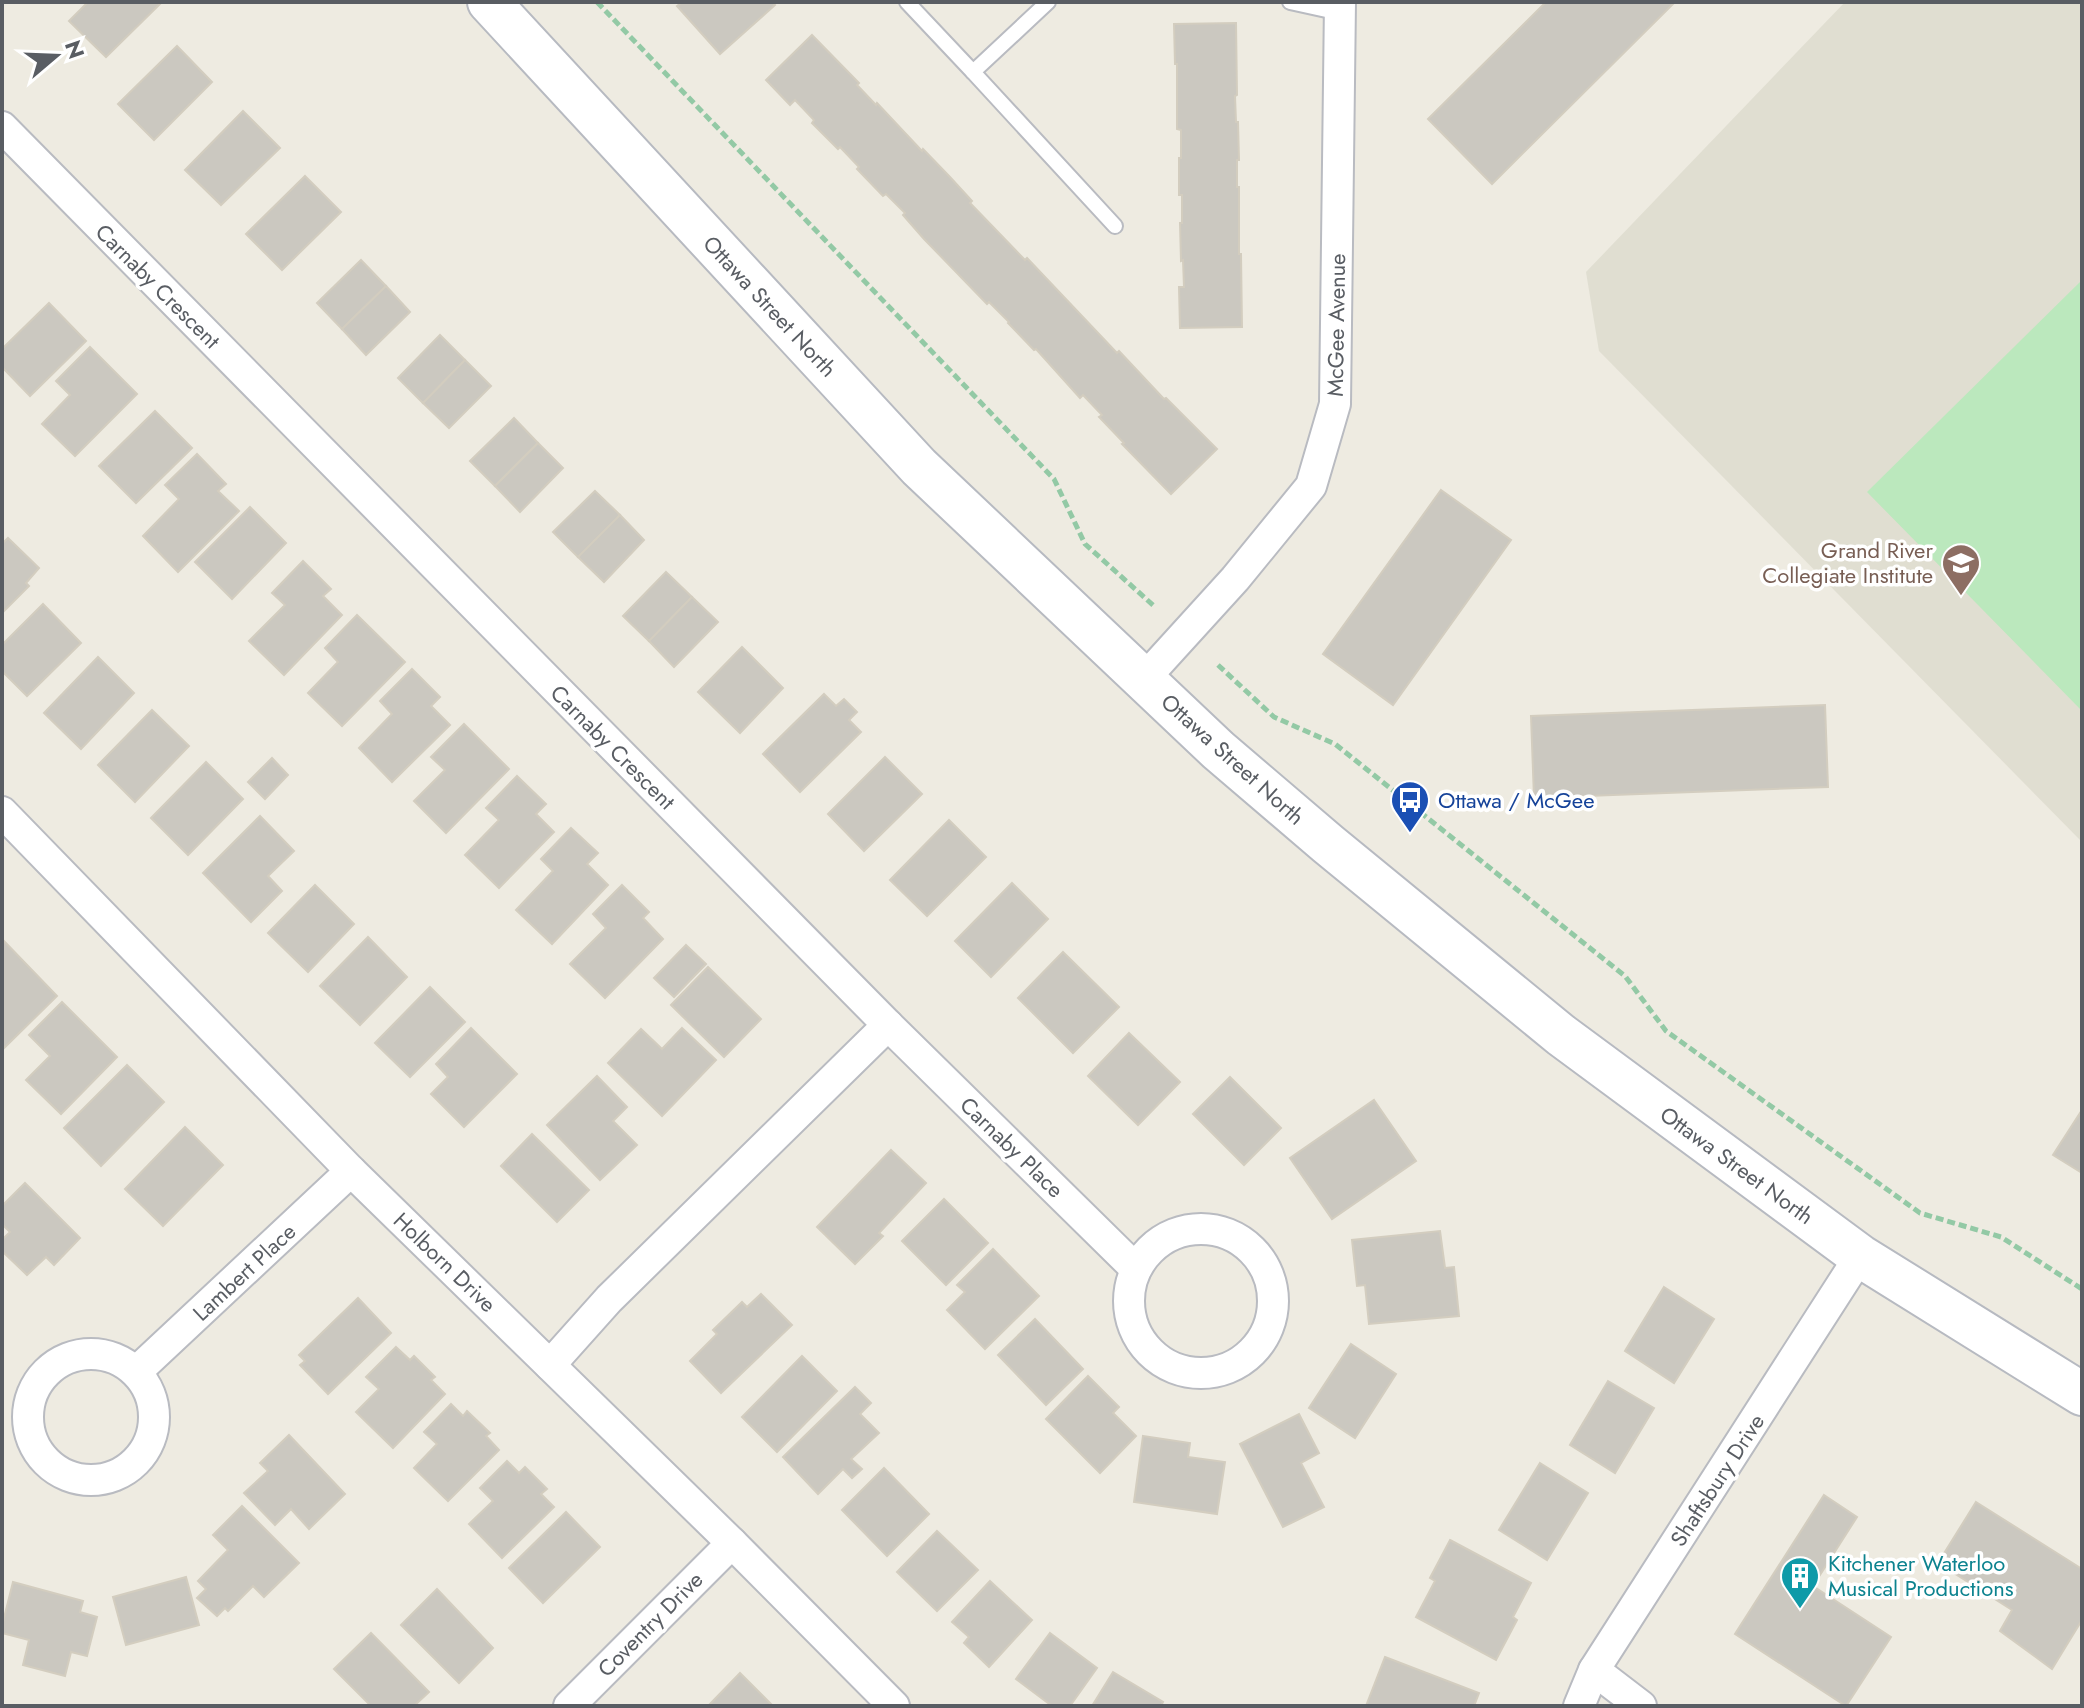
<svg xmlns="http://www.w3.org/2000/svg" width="2084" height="1708" font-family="Jost,sans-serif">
<rect width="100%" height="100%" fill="#eeebe1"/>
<path fill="#e0ded1" d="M1845,2H2082V842L1599,351L1586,272Z"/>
<path fill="#bbe8bd" d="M2082,280V711L1867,492Z"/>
<g fill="#cbc8c0" stroke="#d3cdbf" stroke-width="2">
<path d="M88,2H162L106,57L69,21Z"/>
<path d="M682,2H774L773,3L775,5L720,54L677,6Z"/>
<path d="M1546,2H1675L1492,184L1428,119Z"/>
<path d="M1236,23L1237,95L1235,96L1236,122H1238L1239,160H1237V187H1239V254H1241L1242,327L1180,328L1179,287H1184L1183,260L1181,261L1180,223H1182V195H1179V158H1181V130L1177,129V64H1175L1174,24Z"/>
<path d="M812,35L859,83L857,85L876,105L877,103L922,151L923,149L950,177L972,201L970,203L1025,260L1027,258L1117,353L1119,351L1164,399L1166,398L1217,449L1171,494L1122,444L1124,443L1099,417L1102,415L1083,395L1080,398L1036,349L1034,350L1008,323L1009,322L989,302L987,304L924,239L903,215L905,213L886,194L883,196L857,169L859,167L840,147L838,149L812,123L814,120L795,100L790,105L766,80Z"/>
<path d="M177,46L212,82L154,140L118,104Z"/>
<path d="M243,111L280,148L221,205L185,170Z"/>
<path d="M305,176L341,212L282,270L246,234Z"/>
<path d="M361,260L386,286L342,329L317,303Z"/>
<path d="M386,286L410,312L366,355L342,329Z"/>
<path d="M49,303L86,341L30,396L2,367V349Z"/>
<path d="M440,335L465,360L423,403L398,378Z"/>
<path d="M90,347L137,394L75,456L42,424L70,395L56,381Z"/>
<path d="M465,360L491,386L449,428L423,403Z"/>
<path d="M155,411L192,448L136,503L99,466Z"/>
<path d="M514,418L538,443L495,486L470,461Z"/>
<path d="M538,443L563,468L520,512L495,486Z"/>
<path d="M197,454L226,484L218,491L239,511L178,572L143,536L179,499L165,485Z"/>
<path d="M1441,490L1511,540L1393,705L1323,654Z"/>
<path d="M595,491L620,515L578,557L553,532Z"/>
<path d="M250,507L286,543L232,599L195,562Z"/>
<path d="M620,515L644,540L604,582L578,557Z"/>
<path d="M8,538L39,568L26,583L29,586L2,613V544Z"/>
<path d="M303,561L331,589L323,596L342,615L284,675L249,641L285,605L272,593Z"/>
<path d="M666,572L692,597L649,641L623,616Z"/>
<path d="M692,597L718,622L674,667L649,641Z"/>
<path d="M43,604L81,643L27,696L2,671V645Z"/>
<path d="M357,615L405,662L342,726L308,693L338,662L325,648Z"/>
<path d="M742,647L783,688L740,733L698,692Z"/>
<path d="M98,657L134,693L81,749L44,713Z"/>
<path d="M412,669L440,697L431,706L450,725L392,782L359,748L392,714L380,701Z"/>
<path d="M824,694L836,706L844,699L857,712L849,720L861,732L800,792L763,754Z"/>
<path d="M1825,705L1828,787L1534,798L1531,716Z"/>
<path d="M152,710L189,746L135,802L98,765Z"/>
<path d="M464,724L509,769L446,833L414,801L445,770L431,757Z"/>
<path d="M885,757L922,794L864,851L828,814Z"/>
<path d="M272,758L288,775L265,799L248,782Z"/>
<path d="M206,762L243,799L188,855L151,818Z"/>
<path d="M517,776L546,804L536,814L554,832L499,888L465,855L499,820L486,808Z"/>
<path d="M260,816L294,851L268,876L282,891L251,922L203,873Z"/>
<path d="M949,820L986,857L927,916L890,880Z"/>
<path d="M571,828L598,853L587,864L608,885L552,944L516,910L553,871L541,859Z"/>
<path d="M1012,883L1048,919L991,977L955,941Z"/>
<path d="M315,885L354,924L308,972L268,933Z"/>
<path d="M622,885L649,912L643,918L663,939L605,998L570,964L606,928L593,914Z"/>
<path d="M368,937L407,977L360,1025L320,986Z"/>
<path d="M2,939L57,996L2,1050Z"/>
<path d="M686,945L706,964L674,997L654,978Z"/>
<path d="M1063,952L1119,1007L1073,1053L1018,998Z"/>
<path d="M708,967L761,1019L724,1057L671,1005Z"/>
<path d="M430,987L465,1022L410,1077L375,1043Z"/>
<path d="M62,1002L117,1057L61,1114L26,1080L50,1056L29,1035Z"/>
<path d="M471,1028L517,1074L464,1127L431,1094L448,1077L436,1064Z"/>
<path d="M682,1028L716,1060L662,1116L608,1063L641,1029L662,1049Z"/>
<path d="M1129,1033L1180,1082L1138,1125L1088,1076Z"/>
<path d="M127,1065L164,1102L101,1166L64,1128Z"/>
<path d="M597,1076L627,1107L613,1121L637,1145L600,1180L547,1125Z"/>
<path d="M1230,1077L1281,1128L1244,1165L1193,1114Z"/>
<path d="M1374,1100L1416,1161L1332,1219L1290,1158Z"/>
<path d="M2082,1110V1173L2053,1155Z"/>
<path d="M185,1127L223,1165L163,1226L125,1189Z"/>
<path d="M532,1134L589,1190L557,1222L501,1166Z"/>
<path d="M891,1150L926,1183L879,1233L883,1236L855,1264L817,1227Z"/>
<path d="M25,1183L80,1238L54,1265L46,1257L27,1275L2,1251V1240L10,1232L2,1224V1206Z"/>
<path d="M944,1199L988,1243L946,1285L902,1241Z"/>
<path d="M1440,1231L1445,1268L1454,1267L1459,1316L1369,1324L1365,1285L1357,1286L1352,1240Z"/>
<path d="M993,1249L1039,1296L985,1349L947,1310L965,1292L957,1285Z"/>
<path d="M1664,1287L1714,1319L1674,1383L1625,1351Z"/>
<path d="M761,1294L792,1325L721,1393L690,1361L717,1334L713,1330L742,1302L747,1307Z"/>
<path d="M358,1298L391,1333L328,1394L300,1365L305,1361L299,1355Z"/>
<path d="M1035,1319L1083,1369L1046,1405L998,1355Z"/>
<path d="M1351,1344L1396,1374L1355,1438L1309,1408Z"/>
<path d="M396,1347L410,1360L414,1356L435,1377L431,1380L445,1394L393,1448L356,1412L379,1389L366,1377Z"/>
<path d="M802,1356L837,1391L777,1452L742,1417Z"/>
<path d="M1088,1376L1119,1407L1113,1413L1136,1436L1100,1473L1046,1419Z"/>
<path d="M1608,1381L1654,1408L1615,1473L1570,1445Z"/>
<path d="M855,1387L871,1403L860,1414L879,1433L851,1459L862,1469L852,1478L843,1469L818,1494L783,1457Z"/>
<path d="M451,1404L463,1416L467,1411L490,1433L486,1436L499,1450L448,1501L414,1468L437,1444L424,1432Z"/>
<path d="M1299,1414L1319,1453L1301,1463L1324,1507L1283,1527L1240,1444Z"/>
<path d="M289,1435L345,1494L309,1529L291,1509L275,1525L244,1493L268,1471L260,1463Z"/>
<path d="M1143,1436L1190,1443L1188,1457L1225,1462L1217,1514L1134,1502Z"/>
<path d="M507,1461L519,1473L525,1467L547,1489L541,1494L554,1507L502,1558L469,1524L493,1501L480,1488Z"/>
<path d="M1540,1463L1588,1493L1547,1560L1499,1530Z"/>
<path d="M884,1468L929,1514L887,1556L842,1510Z"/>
<path d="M1824,1495L1857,1517L1813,1586L1891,1637L1846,1706L1735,1634Z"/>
<path d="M1976,1502L2082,1569V1620L2052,1669L2000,1631L2012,1610L1938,1563Z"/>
<path d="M242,1506L299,1563L264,1597L253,1586L228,1611L225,1608L217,1616L197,1598L206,1589L198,1581L228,1550L213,1535Z"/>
<path d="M566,1512L600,1547L543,1603L509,1568Z"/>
<path d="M937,1531L978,1570L937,1611L897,1572Z"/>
<path d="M1450,1540L1531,1583L1513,1617L1517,1620L1496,1660L1416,1617L1435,1581L1430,1578Z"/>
<path d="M186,1577L199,1625L126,1645L113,1597Z"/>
<path d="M990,1581L1032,1620L989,1667L964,1643L969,1637L952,1622Z"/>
<path d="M13,1582L83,1601L80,1612L97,1617L87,1656L71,1652L65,1676L23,1665L29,1640L2,1633V1626Z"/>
<path d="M437,1589L493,1648L459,1683L401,1625Z"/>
<path d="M371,1633L429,1692L414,1706H371L334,1669Z"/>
<path d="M1050,1633L1097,1668L1070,1706H1052L1016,1679Z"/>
<path d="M1385,1657L1479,1693L1474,1706H1366Z"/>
<path d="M1113,1672L1163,1702L1161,1706H1092Z"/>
<path d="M740,1673L773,1706H708Z"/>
</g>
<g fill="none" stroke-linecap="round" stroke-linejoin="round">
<defs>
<g id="service">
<path d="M907,2L973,72"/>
<path d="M1048,2L973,72L1115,226"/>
<path d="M1290,2L1340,13"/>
</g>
<g id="minor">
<path d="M2,127L888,1025L609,1299L550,1365"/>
<path d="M1144,679L1235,579L1311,486L1335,404L1340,2"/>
<path d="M2,812L351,1171L732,1543L894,1706"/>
<path d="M888,1025L1136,1269"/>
<circle cx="1201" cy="1301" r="72"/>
<circle cx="91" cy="1417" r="63"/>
<path d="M136,1372L351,1171"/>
<path d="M1594,1670L1641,1706"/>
<path d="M569,1706L732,1543"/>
<path d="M1579,1706L1594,1670L1860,1256"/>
</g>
<path id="secondary" d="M489,2L919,467L1218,750L1328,844L1561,1035L1860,1256L2082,1394"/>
</defs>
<use href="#service" stroke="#b9bbc1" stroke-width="18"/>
<use href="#minor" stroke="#b9bbc1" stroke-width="34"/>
<use href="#secondary" stroke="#b7bac1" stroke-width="46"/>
<g stroke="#93c9a5" stroke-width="5" stroke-dasharray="8 4" stroke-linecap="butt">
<path d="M597,2L1054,479L1085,544L1154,606"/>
<path d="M1218,665L1274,717L1335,744L1625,976L1666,1031L1920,1213L2001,1237L2082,1289"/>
</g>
<use href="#service" stroke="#fff" stroke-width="14"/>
<use href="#minor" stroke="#fff" stroke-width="30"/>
<use href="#secondary" stroke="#fff" stroke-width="42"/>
</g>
<defs>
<symbol id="school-pin" viewBox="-11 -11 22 30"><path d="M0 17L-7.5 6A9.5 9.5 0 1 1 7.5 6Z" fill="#8d6e63" stroke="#fff"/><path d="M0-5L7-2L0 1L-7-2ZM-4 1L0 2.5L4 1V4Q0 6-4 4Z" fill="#fff"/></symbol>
<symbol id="bus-pin" viewBox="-11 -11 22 30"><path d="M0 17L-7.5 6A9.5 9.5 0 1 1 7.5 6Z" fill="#1a4fb4" stroke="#fff"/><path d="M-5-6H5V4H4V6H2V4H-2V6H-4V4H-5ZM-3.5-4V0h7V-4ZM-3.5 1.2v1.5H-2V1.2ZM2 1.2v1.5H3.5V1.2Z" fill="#fff"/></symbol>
<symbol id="building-pin" viewBox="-11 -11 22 30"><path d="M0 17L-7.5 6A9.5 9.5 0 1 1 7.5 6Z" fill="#0f9aa8" stroke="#fff"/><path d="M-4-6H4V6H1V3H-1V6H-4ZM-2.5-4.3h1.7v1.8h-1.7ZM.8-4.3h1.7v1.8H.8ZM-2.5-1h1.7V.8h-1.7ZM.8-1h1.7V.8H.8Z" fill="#fff"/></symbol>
</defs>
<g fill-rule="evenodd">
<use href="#school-pin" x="1939" y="541" width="44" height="60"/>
<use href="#bus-pin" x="1388" y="778" width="44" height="60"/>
<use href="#building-pin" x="1778" y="1554" width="44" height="60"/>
</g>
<g text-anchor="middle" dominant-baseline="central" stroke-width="7" stroke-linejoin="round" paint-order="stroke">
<g font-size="22" fill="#595d63" stroke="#fff">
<text transform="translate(158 286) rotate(45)">Carnaby Crescent</text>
<text transform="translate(770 306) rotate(47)">Ottawa Street North</text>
<text transform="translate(1336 325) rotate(-89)">McGee Avenue</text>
<text transform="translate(613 747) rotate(45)">Carnaby Crescent</text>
<text transform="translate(1233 759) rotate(42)">Ottawa Street North</text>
<text transform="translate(1012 1147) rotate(44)">Carnaby Place</text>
<text transform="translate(1737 1165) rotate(36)">Ottawa Street North</text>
<text transform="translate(445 1262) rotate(44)">Holborn Drive</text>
<text transform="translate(244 1272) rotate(-43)">Lambert Place</text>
<text transform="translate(1717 1480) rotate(-57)">Shaftsbury Drive</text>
<text transform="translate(650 1624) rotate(-45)">Coventry Drive</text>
</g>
<g font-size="22" fill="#785e54" stroke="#fff" text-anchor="end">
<text x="1933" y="550">Grand River<tspan x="1933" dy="25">Collegiate Institute</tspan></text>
</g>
<g font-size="22" fill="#164399" stroke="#fff" text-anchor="start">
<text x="1438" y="800">Ottawa / McGee</text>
</g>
<g font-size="22" fill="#0d838f" stroke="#fff" text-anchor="start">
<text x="1828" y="1563">Kitchener Waterloo<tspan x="1828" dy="25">Musical Productions</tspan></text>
</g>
</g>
<rect width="2084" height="1708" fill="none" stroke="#595d63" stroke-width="8"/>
<g transform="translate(56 56) rotate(71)" stroke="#ffffff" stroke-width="6" paint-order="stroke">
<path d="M0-6L14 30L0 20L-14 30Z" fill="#595d63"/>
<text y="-12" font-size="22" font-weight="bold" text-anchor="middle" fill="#595d63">N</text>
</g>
</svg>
